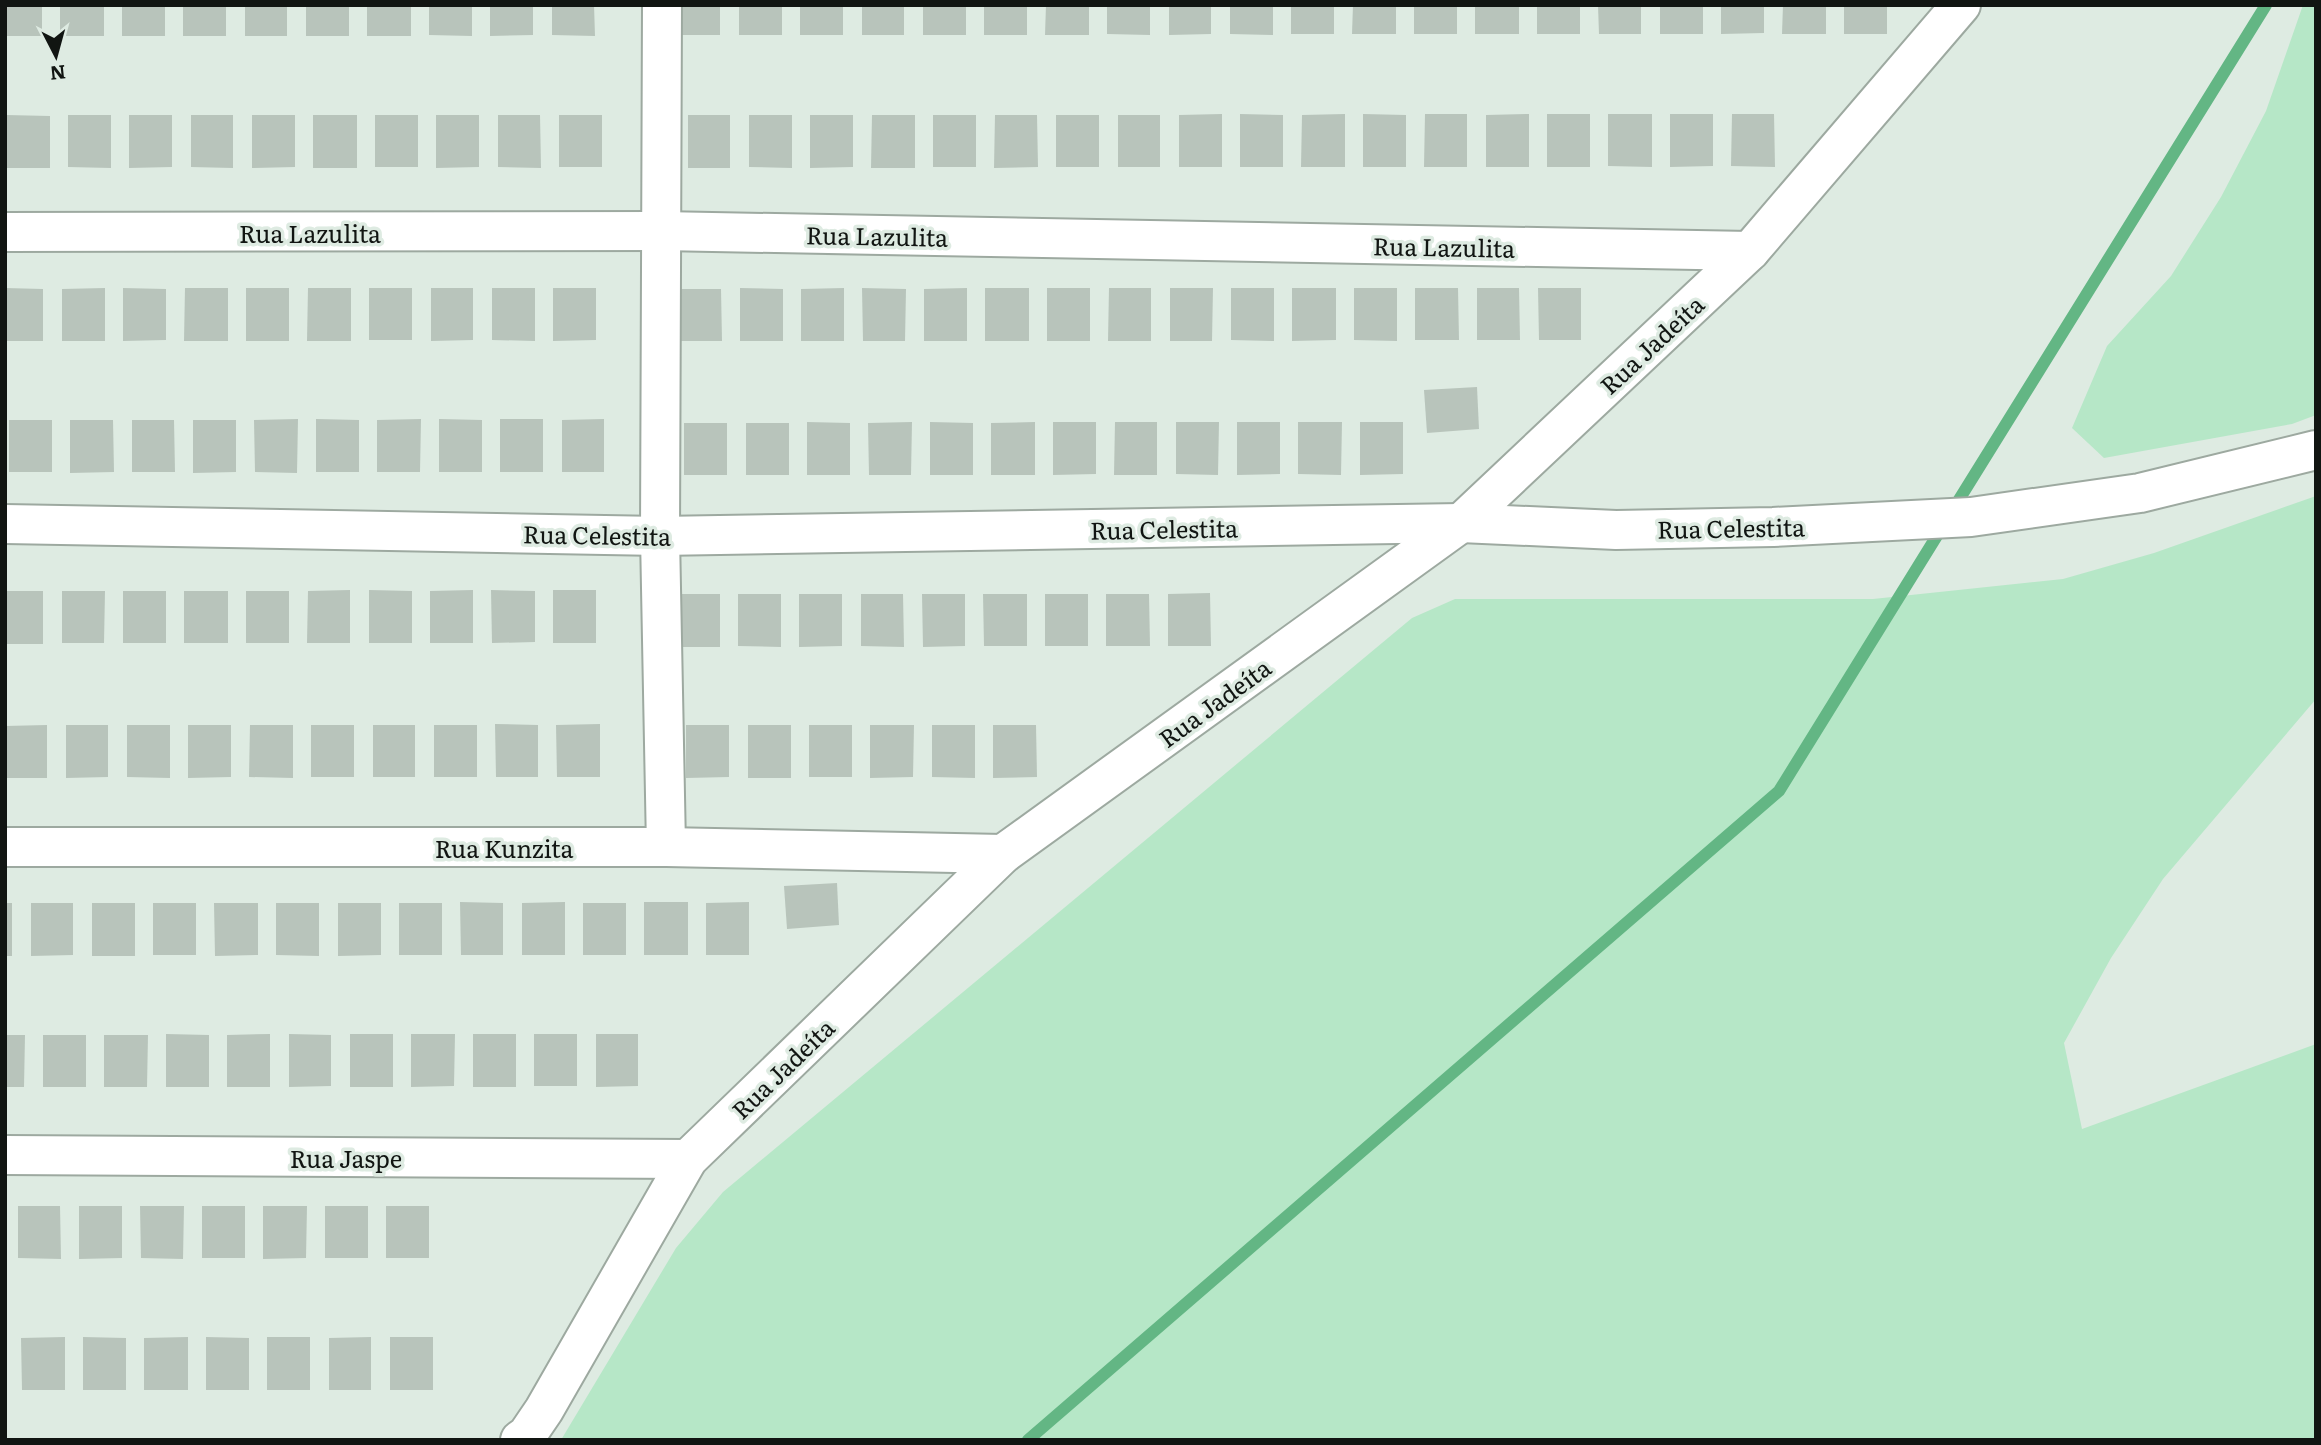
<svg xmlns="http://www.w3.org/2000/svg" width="2321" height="1445" font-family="Literata,serif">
<rect width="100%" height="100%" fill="#deebe2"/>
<g fill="#b6e7c7">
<path d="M2303,5H2316V415L2292,424L2104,458L2072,428L2107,346L2171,276L2221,197L2266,111Z"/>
<path d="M2316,496V699L2163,879L2111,958L2064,1043L2082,1129L2316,1044V1440H561L676,1248L723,1192L1412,618L1455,599H1873L2063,579L2154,553Z"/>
</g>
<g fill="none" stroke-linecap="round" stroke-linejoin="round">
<g stroke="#63b684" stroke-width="12">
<path d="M1952,511L2266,5"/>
<path d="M1028,1440L1779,791L1943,526"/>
</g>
</g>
<g fill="#b8c4bb">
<rect x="5" y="5" width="37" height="31"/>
<rect x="60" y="5" width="44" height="31"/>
<rect x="122" y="5" width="43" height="31"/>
<rect x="183" y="5" width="43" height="31"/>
<rect x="245" y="5" width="42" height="31"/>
<rect x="306" y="5" width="43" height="31"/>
<rect x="367" y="5" width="44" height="31"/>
<path d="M429,5H472V36L429,35Z"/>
<path d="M490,5H533V35L490,36Z"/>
<path d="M552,5H594L595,36L552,35Z"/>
<rect x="677" y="5" width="43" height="30"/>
<rect x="739" y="5" width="43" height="30"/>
<rect x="800" y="5" width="43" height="30"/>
<rect x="862" y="5" width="42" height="30"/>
<rect x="923" y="5" width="43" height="30"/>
<rect x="984" y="5" width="43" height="30"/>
<path d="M1046,5H1089V35H1045Z"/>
<path d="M1107,5H1150V35L1107,34Z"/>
<path d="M1169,5H1211V34L1169,35Z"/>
<path d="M1230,5H1273V35L1230,34Z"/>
<rect x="1291" y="5" width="43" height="29"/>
<path d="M1353,5H1396V34H1352Z"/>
<rect x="1414" y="5" width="43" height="29"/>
<rect x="1475" y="5" width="44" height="29"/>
<rect x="1537" y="5" width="43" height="29"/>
<path d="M1598,5H1641V34H1599Z"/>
<rect x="1660" y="5" width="43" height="29"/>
<path d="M1721,5H1764V33L1721,34Z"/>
<path d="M1783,5H1826V34H1782Z"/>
<rect x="1844" y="5" width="43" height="29"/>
<path d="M1222,114V167H1179V115Z"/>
<path d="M1240,114L1283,115V167H1240Z"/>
<path d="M1345,114V167H1301L1302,115Z"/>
<path d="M1363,114L1406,115V167H1363Z"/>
<path d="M1425,114H1467V167H1424Z"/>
<path d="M1529,114V167H1486V115Z"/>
<rect x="1547" y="114" width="43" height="53"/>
<path d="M1608,114H1652V167L1608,166Z"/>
<path d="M1670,114H1713V166L1670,167Z"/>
<path d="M1732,114H1774L1775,167L1731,166Z"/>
<path d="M6,115L50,116V168H6Z"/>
<path d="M68,115H111V168L68,167Z"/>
<path d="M129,115H172V167L129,168Z"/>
<path d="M191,115H233V168L191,167Z"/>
<path d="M252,115H295V167L252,168Z"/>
<rect x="313" y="115" width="44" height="53"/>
<rect x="375" y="115" width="43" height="52"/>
<path d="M436,115H479V167L436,168Z"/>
<path d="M498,115H540L541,168L498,167Z"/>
<rect x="559" y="115" width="43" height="52"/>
<rect x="688" y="115" width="42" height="53"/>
<path d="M749,115H792V168L749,167Z"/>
<path d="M810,115H853V167L810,168Z"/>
<path d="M872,115H915V168H871Z"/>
<rect x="933" y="115" width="43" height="52"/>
<path d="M995,115H1037L1038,167L994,168Z"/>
<rect x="1056" y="115" width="43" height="52"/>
<rect x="1118" y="115" width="42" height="52"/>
<path d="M5,288L43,289V341H5Z"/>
<path d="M105,288V341H62V289Z"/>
<path d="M123,288L166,289V340L123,341Z"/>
<path d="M185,288H228V341H184Z"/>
<rect x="246" y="288" width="43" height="53"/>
<path d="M308,288H351V341H307Z"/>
<rect x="369" y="288" width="43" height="52"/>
<path d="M431,288H473V340L431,341Z"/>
<path d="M492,288H535V341L492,340Z"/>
<path d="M553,288H596V340L553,341Z"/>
<path d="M740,288L783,289V341H740Z"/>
<path d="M844,288V341H801V289Z"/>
<path d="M862,288L906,289L905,341H863Z"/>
<path d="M967,288V341H924V289Z"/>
<rect x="985" y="288" width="44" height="53"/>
<rect x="1047" y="288" width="43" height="53"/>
<path d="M1109,288H1151V341H1108Z"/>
<path d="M1170,288H1213L1212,341H1170Z"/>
<path d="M1231,288H1274V341L1231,340Z"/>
<path d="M1292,288H1336V340L1292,341Z"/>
<path d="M1354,288H1397V341L1354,340Z"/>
<path d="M1415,288H1458L1459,340H1415Z"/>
<path d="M1477,288H1519L1520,340H1477Z"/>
<path d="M1538,288H1581V340H1539Z"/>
<path d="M679,289H721L722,341H678Z"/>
<path d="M1477,387L1479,429L1427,433L1424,390Z"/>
<path d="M298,419L297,473L255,472L254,420Z"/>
<path d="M316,419L359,420V472H316Z"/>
<path d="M421,419L420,472H377V420Z"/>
<path d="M439,419L482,420V472H439Z"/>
<rect x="500" y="419" width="43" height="53"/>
<path d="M604,419V472H562V420Z"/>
<rect x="9" y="420" width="43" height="52"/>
<path d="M70,420H113L114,472L70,473Z"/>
<path d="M132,420H174L175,472H132Z"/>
<path d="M193,420H236V472L193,473Z"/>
<path d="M807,422L850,423V475H807Z"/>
<path d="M912,422L911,475H869L868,423Z"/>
<path d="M930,422L973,423V475H930Z"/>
<path d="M1035,422V475H991V423Z"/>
<path d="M1053,422H1096V474L1053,475Z"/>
<path d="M1115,422H1157V475H1114Z"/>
<path d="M1176,422H1219L1218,475L1176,474Z"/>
<path d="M1237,422H1280V474L1237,475Z"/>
<path d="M1298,422H1342L1341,475L1298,474Z"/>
<path d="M1360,422H1403V474L1360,475Z"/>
<rect x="684" y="423" width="43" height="52"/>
<rect x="746" y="423" width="43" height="52"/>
<path d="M350,590V643H307L308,591Z"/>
<path d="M369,590L412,591V643H369Z"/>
<path d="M473,590V643H430V591Z"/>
<path d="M491,590L535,591V642L492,643Z"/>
<rect x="553" y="590" width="43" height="53"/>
<rect x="5" y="591" width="38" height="53"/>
<path d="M62,591H105L104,643H62Z"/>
<rect x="123" y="591" width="43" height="52"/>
<rect x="184" y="591" width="44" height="52"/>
<rect x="246" y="591" width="43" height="52"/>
<path d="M1210,593L1211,646H1168V594Z"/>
<rect x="676" y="594" width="44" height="53"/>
<path d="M738,594H781V647L738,646Z"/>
<path d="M799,594H842V646L799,647Z"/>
<path d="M861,594H903L904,647L861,646Z"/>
<path d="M922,594H965V646L923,647Z"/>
<path d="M983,594H1027V646H984Z"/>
<rect x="1045" y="594" width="43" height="52"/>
<path d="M1106,594H1149L1150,646H1106Z"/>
<path d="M495,724L538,725V777H496Z"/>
<path d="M600,724V777H557L556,725Z"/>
<path d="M47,725V778H5V726Z"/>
<path d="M66,725H108V777L66,778Z"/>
<path d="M127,725H170V778L127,777Z"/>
<path d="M188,725H231V777L188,778Z"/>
<path d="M250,725H293V778L249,777Z"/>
<rect x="311" y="725" width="43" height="52"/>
<rect x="373" y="725" width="42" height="52"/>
<rect x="434" y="725" width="43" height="52"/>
<path d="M686,725H729V777L686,778Z"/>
<rect x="748" y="725" width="43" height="53"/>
<rect x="809" y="725" width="43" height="52"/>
<path d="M870,725H914L913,777L870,778Z"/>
<path d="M932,725H975V778L932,777Z"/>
<path d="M993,725H1036L1037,777L993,778Z"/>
<path d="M837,883L839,925L787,929L784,886Z"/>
<path d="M460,902L503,903V955H461Z"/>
<path d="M565,902V955H522V903Z"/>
<rect x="644" y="902" width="44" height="53"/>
<path d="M749,902V955H706V903Z"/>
<rect x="5" y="903" width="7" height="53"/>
<path d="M31,903H73V955L31,956Z"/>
<rect x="92" y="903" width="43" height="53"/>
<rect x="153" y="903" width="43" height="52"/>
<path d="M214,903H258V955L215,956Z"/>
<path d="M276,903H319V956L276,955Z"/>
<path d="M338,903H381V955L338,956Z"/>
<rect x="399" y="903" width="43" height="52"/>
<rect x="583" y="903" width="43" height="52"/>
<path d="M166,1034L209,1035V1087H166Z"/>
<path d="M270,1034V1087H227V1035Z"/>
<path d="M289,1034L331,1035V1086L289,1087Z"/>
<rect x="350" y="1034" width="43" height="53"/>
<path d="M411,1034H455L454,1086L411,1087Z"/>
<rect x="473" y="1034" width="43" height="53"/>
<rect x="534" y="1034" width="43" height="52"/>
<path d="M596,1034H638V1086L596,1087Z"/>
<path d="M5,1035H25L24,1087H5Z"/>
<rect x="43" y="1035" width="43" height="52"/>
<path d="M104,1035H148L147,1087H104Z"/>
<path d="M18,1206H60L61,1259L18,1258Z"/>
<path d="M79,1206H122V1258L79,1259Z"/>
<path d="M140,1206H184L183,1259L141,1258Z"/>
<rect x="202" y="1206" width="43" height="52"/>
<path d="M263,1206H307L306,1258L263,1259Z"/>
<rect x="325" y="1206" width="43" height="52"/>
<rect x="386" y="1206" width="43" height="52"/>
<path d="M65,1337V1390H22L21,1338Z"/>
<path d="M83,1337L126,1338V1390H83Z"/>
<path d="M188,1337V1390H144V1338Z"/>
<path d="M206,1337L249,1338V1390H206Z"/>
<rect x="267" y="1337" width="43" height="53"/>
<path d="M371,1337V1390H329V1338Z"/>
<rect x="390" y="1337" width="43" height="53"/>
</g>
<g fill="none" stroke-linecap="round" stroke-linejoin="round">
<defs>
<g id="minor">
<path d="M662,5L660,536L666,847"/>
<path d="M5,232L661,231L1750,251"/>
<path d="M5,524L660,536L1461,523L1616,530L1773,527L1971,517L2140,493L2316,450"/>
<path d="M5,847H666L1003,854"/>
<path d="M5,1155L688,1159"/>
<path d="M520,1440L527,1435L544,1410L688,1159L1003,854L1461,523L1750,251L1961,5"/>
</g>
</defs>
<use href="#minor" stroke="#9da9a0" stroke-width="42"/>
<use href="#minor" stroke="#fff" stroke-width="38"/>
</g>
<g text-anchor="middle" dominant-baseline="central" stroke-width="7" stroke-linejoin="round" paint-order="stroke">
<g font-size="24" fill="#111512" stroke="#deebe2">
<text x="310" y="232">Rua Lazulita</text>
<text transform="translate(877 235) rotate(1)">Rua Lazulita</text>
<text transform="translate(1444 246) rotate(1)">Rua Lazulita</text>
<text transform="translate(1651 344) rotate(-43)">Rua Jadeíta</text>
<text transform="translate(1731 527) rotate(-1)">Rua Celestita</text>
<text transform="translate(1164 528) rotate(-1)">Rua Celestita</text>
<text transform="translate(597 534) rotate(1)">Rua Celestita</text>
<text transform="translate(1214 702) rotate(-36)">Rua Jadeíta</text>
<text x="504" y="847">Rua Kunzita</text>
<text transform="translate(782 1068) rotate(-44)">Rua Jadeíta</text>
<text x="346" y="1157">Rua Jaspe</text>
</g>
</g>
<rect width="2321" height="1445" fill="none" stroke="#111512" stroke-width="14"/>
<g transform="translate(56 56) rotate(174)" stroke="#deebe2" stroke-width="5" paint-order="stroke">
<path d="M0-5L12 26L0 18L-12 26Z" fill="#111512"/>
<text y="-10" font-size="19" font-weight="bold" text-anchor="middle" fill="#111512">N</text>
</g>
</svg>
